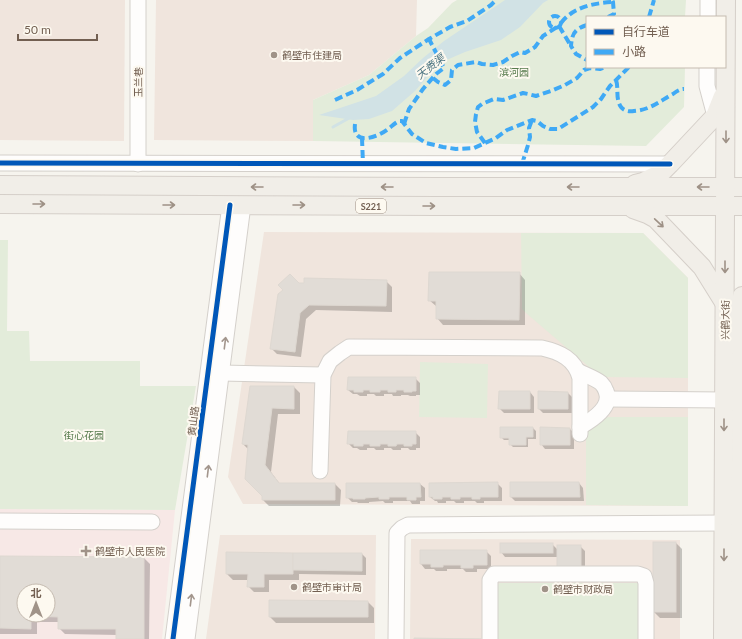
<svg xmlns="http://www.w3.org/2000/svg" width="742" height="639" font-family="Lato,'Noto Sans SC',sans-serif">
<rect width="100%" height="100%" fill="#f6f4ee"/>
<g fill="#f0e5dd">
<path d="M0,0H125L124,141L0,140Z"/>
<path d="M156,0H417L416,36L369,75L313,100V141L154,140Z"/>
<path d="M264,232L643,233L688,278V506L243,504L228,477Z"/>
<path d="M220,535H376L375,639H206Z"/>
<path d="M411,539L680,540V639H410Z"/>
</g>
<path fill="#f7e8e6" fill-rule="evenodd" d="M0,509L175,510L162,639H0ZM24,591H48V615H24Z"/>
<g fill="#e3ecda">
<path d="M457,0H686L685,17H587V67H685L684,107L646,146L313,141V100L369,75L416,36L428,28L452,3Z"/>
<path d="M521,233H643L688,278V378L605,377L596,373L526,313L522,309Z"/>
<path d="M0,240H8L7,331H29L30,361H140V386H196L175,510L0,509Z"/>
<path d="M420,362L488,364L487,418L419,417Z"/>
<path d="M608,417H688V506L586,505V429Z"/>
<path d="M500,583H640L642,639H494L496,586Z"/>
</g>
<path fill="#d1e2e5" d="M505,0H548L543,3L520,27L501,40L465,52L442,62L430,74L415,91L392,111L369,119L353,120L319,115L376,96L404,76L423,58L444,41Z"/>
<g fill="#0003" fill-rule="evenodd">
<path d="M519,273L525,280V325H443L437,318V306H436L429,300Z"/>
<path d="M386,281L392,287V312L316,310L306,319L301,357L277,354L271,348L299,284Z"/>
<path d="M415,378L420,383V395H416V396H410L408,395H401V396H393L392,394H384V396H376L374,394H367V396H360L357,394H353L348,390Z"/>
<path d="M251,387H294L300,393V414H278L271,472L280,484H335L341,490L340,506H269L263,500V495L249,450L243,444Z"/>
<path d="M530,392L534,397V413H504L499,408Z"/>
<path d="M568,393L572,397V413H543L539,409Z"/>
<path d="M533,428L536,431V439H528V447H513L510,444V440H504L501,437Z"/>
<path d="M570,429L574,433V449H545L541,444Z"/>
<path d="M415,432L420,437V448H416V450H410L408,448H401V450H393L391,448H384V450H376L374,448H367V450H360L357,448H353L348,443Z"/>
<path d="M497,483L502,488V501H484V503H477L475,501H464V503H456L454,501H446V503H438L437,501H435L430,497Z"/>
<path d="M579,483L583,488L584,501H515L511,497Z"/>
<path d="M420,484L425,488V501H420V504H412L410,501H393V503H385L383,501L369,502V503H358L357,502H352L347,497Z"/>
<path d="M676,543L682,549V618H660L654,612Z"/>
<path d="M552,544L558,550L580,546L585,551V571L558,557H505L501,552Z"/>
<path d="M421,551H486L491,556V569H477V572H466L463,569H447V571H436L434,569H425L421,564Z"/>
<path d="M362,554L366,558V575L299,574V580H269V592H254L248,586V580H233L227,574Z"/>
<path d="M0,557L144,558L150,564L149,639H117V635L65,634L59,628V622H37V634H0ZM24,591H48V615H24Z"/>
<path d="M368,602L374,608V623H276L270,617Z"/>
</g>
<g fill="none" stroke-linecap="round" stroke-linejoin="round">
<path stroke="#d1e2e5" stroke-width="3" d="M333,127L351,117"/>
</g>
<g fill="#e1dcd6" stroke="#ded8d1" fill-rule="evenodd">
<path d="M429,272H520L519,320L436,319V301H428Z"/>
<path d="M290,274L299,283H304V278L387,280L386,306L309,305L300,313L295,352L270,349L278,294L283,290L278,285Z"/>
<path d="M348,377H416V391H412V392H404V390H396V392H388V390H380V392H370V390H363V392H354V390H347Z"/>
<path d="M250,386H294V409L272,408L265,465L279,483H335V500H262V496L245,479L248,445L242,444Z"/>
<path d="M499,391H530V409H498Z"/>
<path d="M538,391L568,392V409H538Z"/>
<path d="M500,427H533V437H526V445H509V438H500Z"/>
<path d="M540,427L570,428V445H540Z"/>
<path d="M348,431H416V444H412V446H404V444H397L396,446H388V444H380V446H370V444H363V446H354V444H347Z"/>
<path d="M498,482V497H480V499H472V497H460V499H451V497H442V499H433V497H429V483Z"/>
<path d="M510,482H579L580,497H510Z"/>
<path d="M346,483H420L421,497H416V500H407V497H389V499H379V497L365,498V499H353V498H346Z"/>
<rect x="653" y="542" width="23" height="70"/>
<rect x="500" y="543" width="53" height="10"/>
<rect x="557" y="545" width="24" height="22"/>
<path d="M420,550H487V565H473V568H461V565H443V567H431V564H420Z"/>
<path d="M226,552L293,553V574H264V587H247L248,574H226Z"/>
<path d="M293,553H362V571L293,570Z"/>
<path d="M0,556L144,557V639H116V629H58V617L31,616V629L0,628ZM24,591H48V615H24Z"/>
<path d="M269,600L368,601V617H269Z"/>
<path d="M414,638L481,639H414Z"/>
</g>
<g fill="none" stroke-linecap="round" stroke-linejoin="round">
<defs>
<g id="minor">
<path d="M708,17V0"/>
<path d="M707,67V86L715,116"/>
<path d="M0,163L670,164"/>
<path d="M138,164V0"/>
<path d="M578,371C585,375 595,378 601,383C603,385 605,388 606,391C613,407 592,420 580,427"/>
<path d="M221,373L323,375"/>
<path d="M608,399L725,400"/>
<path d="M320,471L323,375L330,361L340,353L349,347L542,348C560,352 575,359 580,378V434"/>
<path d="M0,521L152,522"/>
<path d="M173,639L230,205"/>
<path d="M187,639L243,205"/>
<path d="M396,639L397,533L402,528L408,525L724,523"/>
<path d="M490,639V580L494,574H638L644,576L646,583V639"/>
</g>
<g id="major">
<path d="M635,184L643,182L661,173L670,164L715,116L723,96"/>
<path d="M0,185L438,187H742"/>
<path d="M0,204L438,206H742"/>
<path d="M633,209L647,214L656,219L702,267L725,304"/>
<path d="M723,639L726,0"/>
<path d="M740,639L742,296"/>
</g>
</defs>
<use href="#minor" stroke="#d4d0cb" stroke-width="17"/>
<use href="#major" stroke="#d5cfc9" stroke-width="20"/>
<use href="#minor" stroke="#fefdfc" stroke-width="15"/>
<use href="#major" stroke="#f1eee8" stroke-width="18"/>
<g stroke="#3fa9f5" stroke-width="4" stroke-dasharray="8 4" stroke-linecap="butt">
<circle cx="555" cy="22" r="6"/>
<path d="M608,17L614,14L613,2L612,0"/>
<path d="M649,17L654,0"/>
<path d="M561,23C573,7 594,3 613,2"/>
<path d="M587,25C575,29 572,33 571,46L576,54L587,60"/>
<path d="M559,26L571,46"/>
<path d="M433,78L438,82L445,85L451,80L452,70L458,65L476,62L482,64L493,65L503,62L512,56L520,52L525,53L535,47L543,36L557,27"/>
<path d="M616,80C619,88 615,98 621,107C624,111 629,112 634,111C650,110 660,101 673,94C677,91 680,89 684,89"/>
<path d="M335,100L357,90L383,74L400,58L429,39L450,27L467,21L491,5L496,0"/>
<path d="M355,124C352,147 378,137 388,129C392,126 395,123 399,121H402L412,134L426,143L443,147L456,149L474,148L496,138L507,130L532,120L537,121L543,126L550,129H558L593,107L601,99L610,86L629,67"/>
<path d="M404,124L409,109L423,89L436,74L444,68L429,39"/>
<path d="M362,138L363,164"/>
<path d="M485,143L477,132L475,122L476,114L478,107L482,104L494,99L503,100L523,93L528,94L536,96L551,91L565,85L577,78L584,70L590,68L600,69L606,67"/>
<path d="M522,164L528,145L530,137L529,128L532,120"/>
</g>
<defs>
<g id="cycleway">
<path d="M0,163L670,164"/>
<path d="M173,639L230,205"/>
</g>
</defs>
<use href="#cycleway" stroke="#fdf9f0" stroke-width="8"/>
<use href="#cycleway" stroke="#0057b8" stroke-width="5"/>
</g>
<defs><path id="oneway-shaft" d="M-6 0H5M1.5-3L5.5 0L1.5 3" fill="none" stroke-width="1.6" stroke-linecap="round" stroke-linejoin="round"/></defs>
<g stroke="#9e9186">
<use href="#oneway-shaft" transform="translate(726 137) rotate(90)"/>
<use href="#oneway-shaft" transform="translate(257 187) rotate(-180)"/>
<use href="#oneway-shaft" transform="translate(387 187) rotate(-180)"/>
<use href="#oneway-shaft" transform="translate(573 187) rotate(180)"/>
<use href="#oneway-shaft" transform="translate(703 187) rotate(180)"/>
<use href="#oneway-shaft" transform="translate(39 204)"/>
<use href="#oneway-shaft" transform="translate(169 205)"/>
<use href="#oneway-shaft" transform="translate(299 205)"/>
<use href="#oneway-shaft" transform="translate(429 206)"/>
<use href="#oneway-shaft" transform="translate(659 223) rotate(43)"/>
<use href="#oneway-shaft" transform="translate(725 267) rotate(90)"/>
<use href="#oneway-shaft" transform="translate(724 425) rotate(90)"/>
<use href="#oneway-shaft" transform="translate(724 555) rotate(90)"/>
</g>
<g stroke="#a3968d">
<use href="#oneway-shaft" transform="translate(225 343) rotate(-83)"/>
<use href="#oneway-shaft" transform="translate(208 471) rotate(-83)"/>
<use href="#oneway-shaft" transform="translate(191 600) rotate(-83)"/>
</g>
<g fill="#a09388" stroke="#fdf9f0" stroke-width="1.5">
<circle cx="274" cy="55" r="4"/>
<path d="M84 545h4v4h4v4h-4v4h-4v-4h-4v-4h4z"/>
<circle cx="294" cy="587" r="4"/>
<circle cx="545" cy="589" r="4"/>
</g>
<g text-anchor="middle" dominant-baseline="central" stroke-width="4" stroke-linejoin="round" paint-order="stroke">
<rect fill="#fdf9f0" stroke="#9c8d81" stroke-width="1" x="356" y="199" width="30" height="14" rx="3"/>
<g font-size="9" font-weight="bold" fill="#725f51">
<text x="371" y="206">S221</text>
</g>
<g font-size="10" fill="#725f51" stroke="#fdf9f0" text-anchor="start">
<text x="282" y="55">鹤壁市住建局</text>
<text x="95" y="551">鹤壁市人民医院</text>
<text x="302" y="587">鹤壁市审计局</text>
<text x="553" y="589">鹤壁市财政局</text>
</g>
<g font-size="10" fill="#577b4d" stroke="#fdf9f0">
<text x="514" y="72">滨河园</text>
<text x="84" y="435">街心花园</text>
</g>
<g font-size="10" fill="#725f51" stroke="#fdf9f0">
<text transform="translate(138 82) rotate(-90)">玉兰巷</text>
<text transform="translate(725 320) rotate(-90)">兴鹤大街</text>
<text transform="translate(193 421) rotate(-83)">黄山路</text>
</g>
<g font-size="11" font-style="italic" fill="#4d7582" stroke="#fdf9f0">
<text transform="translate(430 66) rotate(-38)">天赉渠</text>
</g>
</g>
<rect x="586" y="16" width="140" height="52" fill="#fdf9f0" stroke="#c5bbb0"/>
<rect x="594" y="29" width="20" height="6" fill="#0057b8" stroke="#c5bbb0"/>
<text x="622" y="36" font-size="12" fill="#725f51">自行车道</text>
<rect x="594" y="49" width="20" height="6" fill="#3fa9f5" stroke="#c5bbb0"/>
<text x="622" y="56" font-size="12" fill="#725f51">小路</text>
<g transform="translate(36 603)"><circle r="19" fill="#fdf9f0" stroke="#c5bbb0"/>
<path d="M0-3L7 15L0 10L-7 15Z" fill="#a09388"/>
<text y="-6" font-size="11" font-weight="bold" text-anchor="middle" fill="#725f51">北</text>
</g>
<path d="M18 34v6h79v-6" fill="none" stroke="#725f51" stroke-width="2"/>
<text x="24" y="34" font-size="12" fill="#725f51" stroke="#fdf9f0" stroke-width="3" paint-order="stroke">50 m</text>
</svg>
